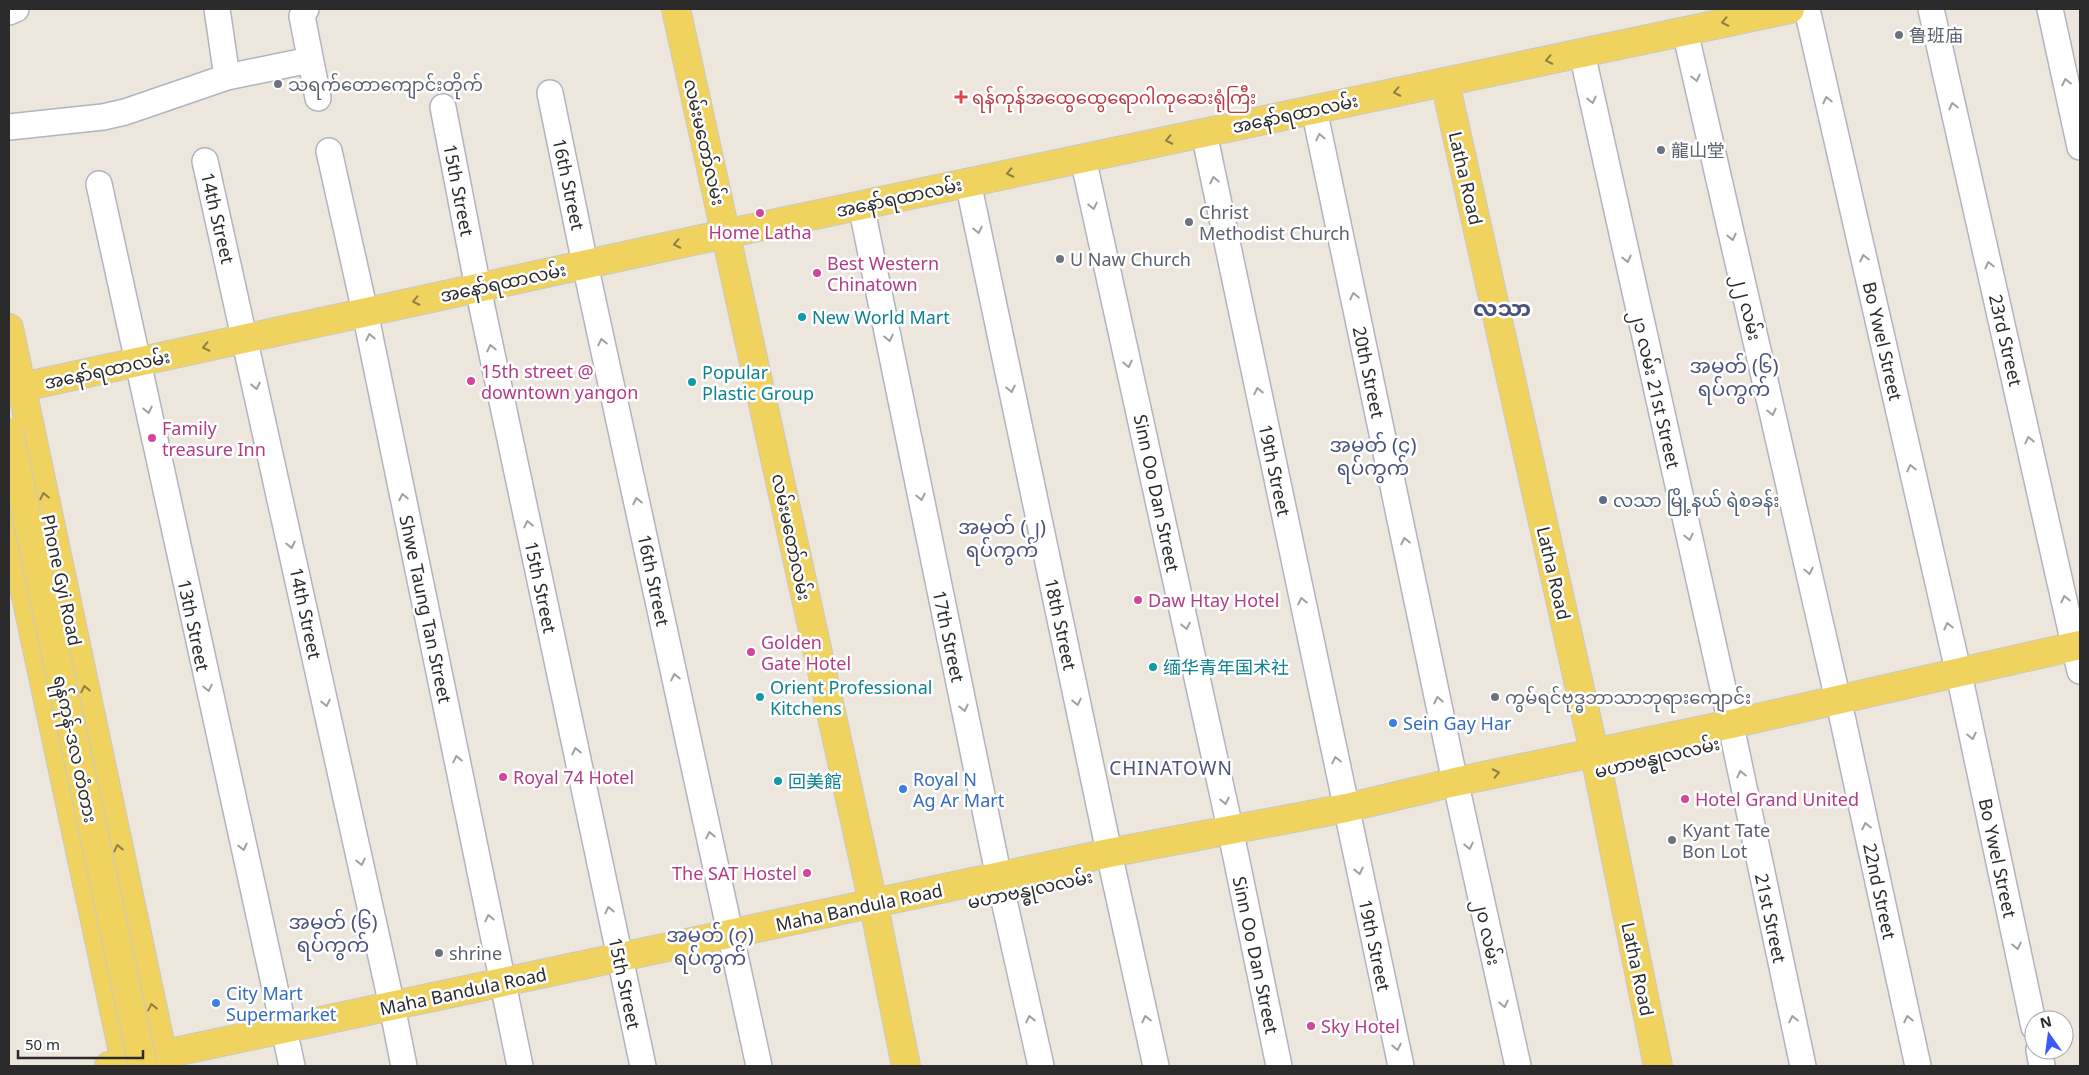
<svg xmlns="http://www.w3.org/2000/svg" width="2089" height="1075" font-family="'Noto Sans','Noto Sans SC','Noto Sans Myanmar',sans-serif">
<rect width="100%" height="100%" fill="#ede6dd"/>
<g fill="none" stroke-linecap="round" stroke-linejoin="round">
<defs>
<g id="minor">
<path d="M217,9L227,77"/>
<path d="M306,9L302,16L318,98"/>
<path d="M1807,9L1962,688L2034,1027"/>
<path d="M1931,9L2080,671"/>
<path d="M2050,9L2080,147"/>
<path d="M9,12L16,9"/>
<path d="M1685,31L1838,700"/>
<path d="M1582,53L1731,724"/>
<path d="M550,93L585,264L759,1066"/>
<path d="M443,107L478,288L643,1066"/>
<path d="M1314,109L1455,782"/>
<path d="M9,127L103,117L125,112L227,77L310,60"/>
<path d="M1204,133L1401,1066"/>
<path d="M329,151L365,312L520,1066"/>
<path d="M1083,158L1230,828L1279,1066"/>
<path d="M205,161L392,1006L404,1066"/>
<path d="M968,182L1113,871L1156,1066"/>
<path d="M99,184L292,1066"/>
<path d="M861,205L999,878L1041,1066"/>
<path d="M1842,716L1918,1066"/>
<path d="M1734,740L1803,1066"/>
<path d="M1459,798L1518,1066"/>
<path d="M2039,1050L2042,1066"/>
</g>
<g id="major">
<path d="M676,9L877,921L906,1066"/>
<path d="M1445,82L1598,770L1658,1066"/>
<path d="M9,328L165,1066"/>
<path d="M9,390L725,234L1790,9"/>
<path d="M9,517L126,1066"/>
<path d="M109,1066L1109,853L1346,808L1455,782L1731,724L2080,645"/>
</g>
</defs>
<use href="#minor" stroke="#b1b3be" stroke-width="28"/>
<use href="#major" stroke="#c8c8c8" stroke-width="30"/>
<use href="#minor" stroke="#fff" stroke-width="25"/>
<use href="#major" stroke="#f0d35e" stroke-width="28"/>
<defs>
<path id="major-bridge" d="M9,432L143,1066"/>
</defs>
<use href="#major-bridge" stroke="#c8c8c8" stroke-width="30" stroke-linecap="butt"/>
<use href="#major-bridge" stroke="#f0d35e" stroke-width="28"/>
</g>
<defs><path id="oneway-chevron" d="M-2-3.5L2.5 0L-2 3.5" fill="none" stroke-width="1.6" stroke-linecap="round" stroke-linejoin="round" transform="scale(1.25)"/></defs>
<g stroke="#8e7f44">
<use href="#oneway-chevron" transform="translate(1725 22) rotate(168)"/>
<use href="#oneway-chevron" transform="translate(1549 60) rotate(168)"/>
<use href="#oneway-chevron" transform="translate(1397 92) rotate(168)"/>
<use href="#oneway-chevron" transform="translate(1169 140) rotate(168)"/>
<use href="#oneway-chevron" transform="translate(1010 173) rotate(168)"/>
<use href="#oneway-chevron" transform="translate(677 244) rotate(168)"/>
<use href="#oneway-chevron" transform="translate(416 301) rotate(168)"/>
<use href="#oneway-chevron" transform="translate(206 347) rotate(168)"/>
<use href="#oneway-chevron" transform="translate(44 496) rotate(-102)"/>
<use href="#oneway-chevron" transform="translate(85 689) rotate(-102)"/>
<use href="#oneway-chevron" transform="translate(1496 773) rotate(-12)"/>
<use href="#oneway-chevron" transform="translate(118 848) rotate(-102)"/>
<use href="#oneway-chevron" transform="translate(152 1007) rotate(-102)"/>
</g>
<g stroke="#a0a0a0">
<use href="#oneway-chevron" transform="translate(1696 78) rotate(77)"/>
<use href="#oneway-chevron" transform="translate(2066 82) rotate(-102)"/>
<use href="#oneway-chevron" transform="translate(1592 100) rotate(77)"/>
<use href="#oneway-chevron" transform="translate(1827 100) rotate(-103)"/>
<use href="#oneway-chevron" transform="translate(1953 106) rotate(-103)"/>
<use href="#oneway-chevron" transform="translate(1320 137) rotate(-102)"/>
<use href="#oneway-chevron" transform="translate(1214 180) rotate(-102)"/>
<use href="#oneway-chevron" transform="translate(1093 206) rotate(78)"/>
<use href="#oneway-chevron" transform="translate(978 230) rotate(78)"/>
<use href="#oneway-chevron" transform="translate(1732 237) rotate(77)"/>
<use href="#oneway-chevron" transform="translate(1864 258) rotate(-103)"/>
<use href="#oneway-chevron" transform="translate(1627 259) rotate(77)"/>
<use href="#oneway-chevron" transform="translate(1989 265) rotate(-103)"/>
<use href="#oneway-chevron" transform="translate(1354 296) rotate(-102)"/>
<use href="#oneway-chevron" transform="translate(370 337) rotate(-102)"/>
<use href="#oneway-chevron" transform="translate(889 338) rotate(78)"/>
<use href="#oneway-chevron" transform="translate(602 342) rotate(-102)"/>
<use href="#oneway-chevron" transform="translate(491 348) rotate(-102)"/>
<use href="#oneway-chevron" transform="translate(1128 364) rotate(78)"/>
<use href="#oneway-chevron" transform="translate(256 386) rotate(78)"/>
<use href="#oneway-chevron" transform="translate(1011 389) rotate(78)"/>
<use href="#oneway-chevron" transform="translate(1258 391) rotate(-102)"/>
<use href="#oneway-chevron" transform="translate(148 410) rotate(78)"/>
<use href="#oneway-chevron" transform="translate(1772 412) rotate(77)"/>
<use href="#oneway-chevron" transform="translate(2029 440) rotate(-103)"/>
<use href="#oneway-chevron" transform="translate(1911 468) rotate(-103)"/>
<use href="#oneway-chevron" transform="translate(403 497) rotate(-102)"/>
<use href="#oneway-chevron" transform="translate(921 497) rotate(78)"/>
<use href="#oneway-chevron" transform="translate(637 501) rotate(-102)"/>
<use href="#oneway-chevron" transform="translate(528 524) rotate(-102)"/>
<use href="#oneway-chevron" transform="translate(1689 537) rotate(77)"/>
<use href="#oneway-chevron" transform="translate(1405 541) rotate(-102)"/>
<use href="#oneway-chevron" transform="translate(291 545) rotate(78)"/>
<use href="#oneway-chevron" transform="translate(1809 571) rotate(77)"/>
<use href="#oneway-chevron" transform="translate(2065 599) rotate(-103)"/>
<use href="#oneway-chevron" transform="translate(1302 601) rotate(-102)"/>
<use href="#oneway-chevron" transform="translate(1186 626) rotate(78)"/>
<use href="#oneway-chevron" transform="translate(1948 626) rotate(-103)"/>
<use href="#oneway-chevron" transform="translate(675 677) rotate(-102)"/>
<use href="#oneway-chevron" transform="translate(208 688) rotate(78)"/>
<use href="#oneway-chevron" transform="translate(1438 700) rotate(-102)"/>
<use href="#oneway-chevron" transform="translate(1077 702) rotate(78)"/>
<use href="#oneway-chevron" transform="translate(326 703) rotate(78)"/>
<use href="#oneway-chevron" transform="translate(964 708) rotate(78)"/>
<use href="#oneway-chevron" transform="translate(1972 736) rotate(78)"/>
<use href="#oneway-chevron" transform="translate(576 751) rotate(-102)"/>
<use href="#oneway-chevron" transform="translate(457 759) rotate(-102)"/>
<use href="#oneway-chevron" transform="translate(1336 760) rotate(-102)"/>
<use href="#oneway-chevron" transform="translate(1741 774) rotate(-102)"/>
<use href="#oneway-chevron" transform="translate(1225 801) rotate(78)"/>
<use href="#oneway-chevron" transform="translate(1866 826) rotate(-102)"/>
<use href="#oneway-chevron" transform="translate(710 835) rotate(-102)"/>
<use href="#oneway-chevron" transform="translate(1469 846) rotate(78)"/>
<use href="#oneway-chevron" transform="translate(243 847) rotate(77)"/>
<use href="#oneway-chevron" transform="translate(361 862) rotate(78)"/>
<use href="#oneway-chevron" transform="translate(1359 871) rotate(78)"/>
<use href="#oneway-chevron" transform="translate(609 910) rotate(-102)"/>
<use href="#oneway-chevron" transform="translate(489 918) rotate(-102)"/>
<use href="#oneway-chevron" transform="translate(2017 946) rotate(78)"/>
<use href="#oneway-chevron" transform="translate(1504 1004) rotate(78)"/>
<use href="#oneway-chevron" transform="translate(1030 1019) rotate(-103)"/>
<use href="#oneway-chevron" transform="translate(1146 1019) rotate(-103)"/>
<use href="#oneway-chevron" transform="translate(1793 1019) rotate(-102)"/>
<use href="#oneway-chevron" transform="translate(1908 1019) rotate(-102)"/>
<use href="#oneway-chevron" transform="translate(1397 1047) rotate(78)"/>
</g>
<g fill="#6b7280" stroke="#fff" stroke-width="2">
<circle cx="1899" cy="35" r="5"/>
<circle cx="278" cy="84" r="5"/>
<circle cx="1661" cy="150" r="5"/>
<circle cx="1189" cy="222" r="5"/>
<circle cx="1060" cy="259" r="5"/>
<circle cx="1495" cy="697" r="5"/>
<circle cx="1672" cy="840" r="5"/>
<circle cx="439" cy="953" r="5"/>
</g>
<path fill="#e0444e" stroke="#fff" stroke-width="2" d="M958.5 89.5h5v5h5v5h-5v5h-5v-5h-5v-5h5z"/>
<g fill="#d1479c" stroke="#fff" stroke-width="2">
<circle cx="760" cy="213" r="5"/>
<circle cx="817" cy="273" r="5"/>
<circle cx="471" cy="381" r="5"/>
<circle cx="152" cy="438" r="5"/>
<circle cx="1138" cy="600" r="5"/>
<circle cx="751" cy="652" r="5"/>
<circle cx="503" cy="777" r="5"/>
<circle cx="1685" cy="799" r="5"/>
<circle cx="807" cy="873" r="5"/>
<circle cx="1311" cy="1026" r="5"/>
</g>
<g fill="#0f9aa8" stroke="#fff" stroke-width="2">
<circle cx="802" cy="317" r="5"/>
<circle cx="692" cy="382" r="5"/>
<circle cx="1153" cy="667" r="5"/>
<circle cx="760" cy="697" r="5"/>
<circle cx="778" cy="781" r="5"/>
</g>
<circle fill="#5c6f8a" stroke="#fff" stroke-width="2" cx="1603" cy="500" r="5"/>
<g fill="#3f7fe0" stroke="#fff" stroke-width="2">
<circle cx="1393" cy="723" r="5"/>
<circle cx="903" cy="789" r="5"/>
<circle cx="216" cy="1003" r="5"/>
</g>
<g text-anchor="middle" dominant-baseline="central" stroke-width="5" stroke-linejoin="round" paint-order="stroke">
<g font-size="18" fill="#5b616d" stroke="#fff" text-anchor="start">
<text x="1909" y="35">鲁班庙</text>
<text x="288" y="84">သရက်တောကျောင်းတိုက်</text>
<text x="1671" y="150">龍山堂</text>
<text x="1199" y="212">Christ<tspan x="1199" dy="21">Methodist Church</tspan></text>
<text x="1070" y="259">U Naw Church</text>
<text x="1505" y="697">ကွမ်ရင်ဗုဒ္ဓဘာသာဘုရားကျောင်း</text>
<text x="1682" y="830">Kyant Tate<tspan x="1682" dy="21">Bon Lot</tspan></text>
<text x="449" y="953">shrine</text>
</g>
<g font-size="18" fill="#be3a42" stroke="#fff" text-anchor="start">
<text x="972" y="97">ရန်ကုန်အထွေထွေရောဂါကုဆေးရုံကြီး</text>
</g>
<g font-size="18" fill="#2b2b2b" stroke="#fff">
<text transform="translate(1295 113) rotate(-12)">အနော်ရထာလမ်း</text>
<text transform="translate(705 142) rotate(77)">လမ်းမတော်လမ်း</text>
<text transform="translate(1466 178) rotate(77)">Latha Road</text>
<text transform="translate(569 184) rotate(78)">16th Street</text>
<text transform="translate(459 190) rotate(79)">15th Street</text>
<text transform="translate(899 197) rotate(-12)">အနော်ရထာလမ်း</text>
<text transform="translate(218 218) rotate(77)">14th Street</text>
<text transform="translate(503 282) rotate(-12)">အနော်ရထာလမ်း</text>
<text transform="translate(1748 307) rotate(77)">၂၂ လမ်း</text>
<text transform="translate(2006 340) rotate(77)">23rd Street</text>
<text transform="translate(1883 341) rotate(77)">Bo Ywel Street</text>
<text transform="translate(107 369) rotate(-12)">အနော်ရထာလမ်း</text>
<text transform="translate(1369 372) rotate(78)">20th Street</text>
<text transform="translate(1656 389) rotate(77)">၂၁ လမ်း 21st Street</text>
<text transform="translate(1275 470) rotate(78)">19th Street</text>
<text transform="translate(1157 493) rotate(78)">Sinn Oo Dan Street</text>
<text transform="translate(792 537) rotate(78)">လမ်းမတော်လမ်း</text>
<text transform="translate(1554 573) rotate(77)">Latha Road</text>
<text transform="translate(62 580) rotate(78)">Phone Gyi Road</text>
<text transform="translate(654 580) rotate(78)">16th Street</text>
<text transform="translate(541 587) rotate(78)">15th Street</text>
<text transform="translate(426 609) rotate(78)">Shwe Taung Tan Street</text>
<text transform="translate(306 613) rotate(78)">14th Street</text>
<text transform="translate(1061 624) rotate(78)">18th Street</text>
<text transform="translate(194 625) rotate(78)">13th Street</text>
<text transform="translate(949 636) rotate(78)">17th Street</text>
<text transform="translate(76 749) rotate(78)">ရန်ကုန်-ဒလ တံတား</text>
<text transform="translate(1657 757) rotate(-13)">မဟာဗန္ဓုလလမ်း</text>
<text transform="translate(1998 858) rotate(78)">Bo Ywel Street</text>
<text transform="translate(1030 889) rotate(-12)">မဟာဗန္ဓုလလမ်း</text>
<text transform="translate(1880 891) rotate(78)">22nd Street</text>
<text transform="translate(859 907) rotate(-12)">Maha Bandula Road</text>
<text transform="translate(1771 918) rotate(78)">21st Street</text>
<text transform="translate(1488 932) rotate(78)">၂၀ လမ်း</text>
<text transform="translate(1375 945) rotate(78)">19th Street</text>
<text transform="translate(1256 955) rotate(78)">Sinn Oo Dan Street</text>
<text transform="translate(1638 969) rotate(78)">Latha Road</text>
<text transform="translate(625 983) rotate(78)">15th Street</text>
<text transform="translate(463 991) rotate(-12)">Maha Bandula Road</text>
</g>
<g font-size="18" fill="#b23c85" stroke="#fff" text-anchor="start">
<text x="760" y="232" text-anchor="middle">Home Latha</text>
<text x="827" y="263">Best Western<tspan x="827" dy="21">Chinatown</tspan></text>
<text x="481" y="371">15th street @<tspan x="481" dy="21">downtown yangon</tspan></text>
<text x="162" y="428">Family<tspan x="162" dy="21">treasure Inn</tspan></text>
<text x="1148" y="600">Daw Htay Hotel</text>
<text x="761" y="642">Golden<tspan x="761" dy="21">Gate Hotel</tspan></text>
<text x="513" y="777">Royal 74 Hotel</text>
<text x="1695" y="799">Hotel Grand United</text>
<text x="797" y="873" text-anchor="end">The SAT Hostel</text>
<text x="1321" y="1026">Sky Hotel</text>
</g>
<g font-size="18" fill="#0d838f" stroke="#fff" text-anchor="start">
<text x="812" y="317">New World Mart</text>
<text x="702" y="372">Popular<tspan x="702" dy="21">Plastic Group</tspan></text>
<text x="1163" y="667">缅华青年国术社</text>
<text x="770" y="687">Orient Professional<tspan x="770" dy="21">Kitchens</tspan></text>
<text x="788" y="781">回美館</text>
</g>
<g font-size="18" fill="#4e5e75" stroke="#fff" text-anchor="start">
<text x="1613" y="500">လသာ မြို့နယ် ရဲစခန်း</text>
</g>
<g font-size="18" fill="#366cbe" stroke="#fff" text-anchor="start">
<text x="1403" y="723">Sein Gay Har</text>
<text x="913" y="779">Royal N<tspan x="913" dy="21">Ag Ar Mart</tspan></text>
<text x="226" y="993">City Mart<tspan x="226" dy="21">Supermarket</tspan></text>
</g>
<g font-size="19" letter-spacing="1" fill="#4b527b" stroke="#fff">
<text x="1171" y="768">CHINATOWN</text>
</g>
<g font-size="20" fill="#4b527b" stroke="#fff">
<text x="1734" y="365">အမှတ် (၆)<tspan x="1734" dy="23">ရပ်ကွက်</tspan></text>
<text x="1373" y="444">အမှတ် (၄)<tspan x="1373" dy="23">ရပ်ကွက်</tspan></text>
<text x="1002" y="526">အမှတ် (၂)<tspan x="1002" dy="23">ရပ်ကွက်</tspan></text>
<text x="333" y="921">အမှတ် (၆)<tspan x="333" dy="23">ရပ်ကွက်</tspan></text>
<text x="710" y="934">အမှတ် (၇)<tspan x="710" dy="23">ရပ်ကွက်</tspan></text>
</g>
<g font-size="22" font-weight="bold" fill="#4b527b" stroke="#fff">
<text x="1502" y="307">လသာ</text>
</g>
</g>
<rect width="2089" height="1075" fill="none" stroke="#2b2b2b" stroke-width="20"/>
<g transform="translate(2049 1035) rotate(346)"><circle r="24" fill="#ffffff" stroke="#aaaaaa"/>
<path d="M0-4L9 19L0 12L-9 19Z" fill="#3e59f9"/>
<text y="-8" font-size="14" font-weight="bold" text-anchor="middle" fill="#2b2b2b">N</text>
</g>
<path d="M18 1050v8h125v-8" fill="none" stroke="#2b2b2b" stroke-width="2.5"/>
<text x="25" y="1050" font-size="15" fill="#2b2b2b" stroke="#ffffff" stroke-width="4" paint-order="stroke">50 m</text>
</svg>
